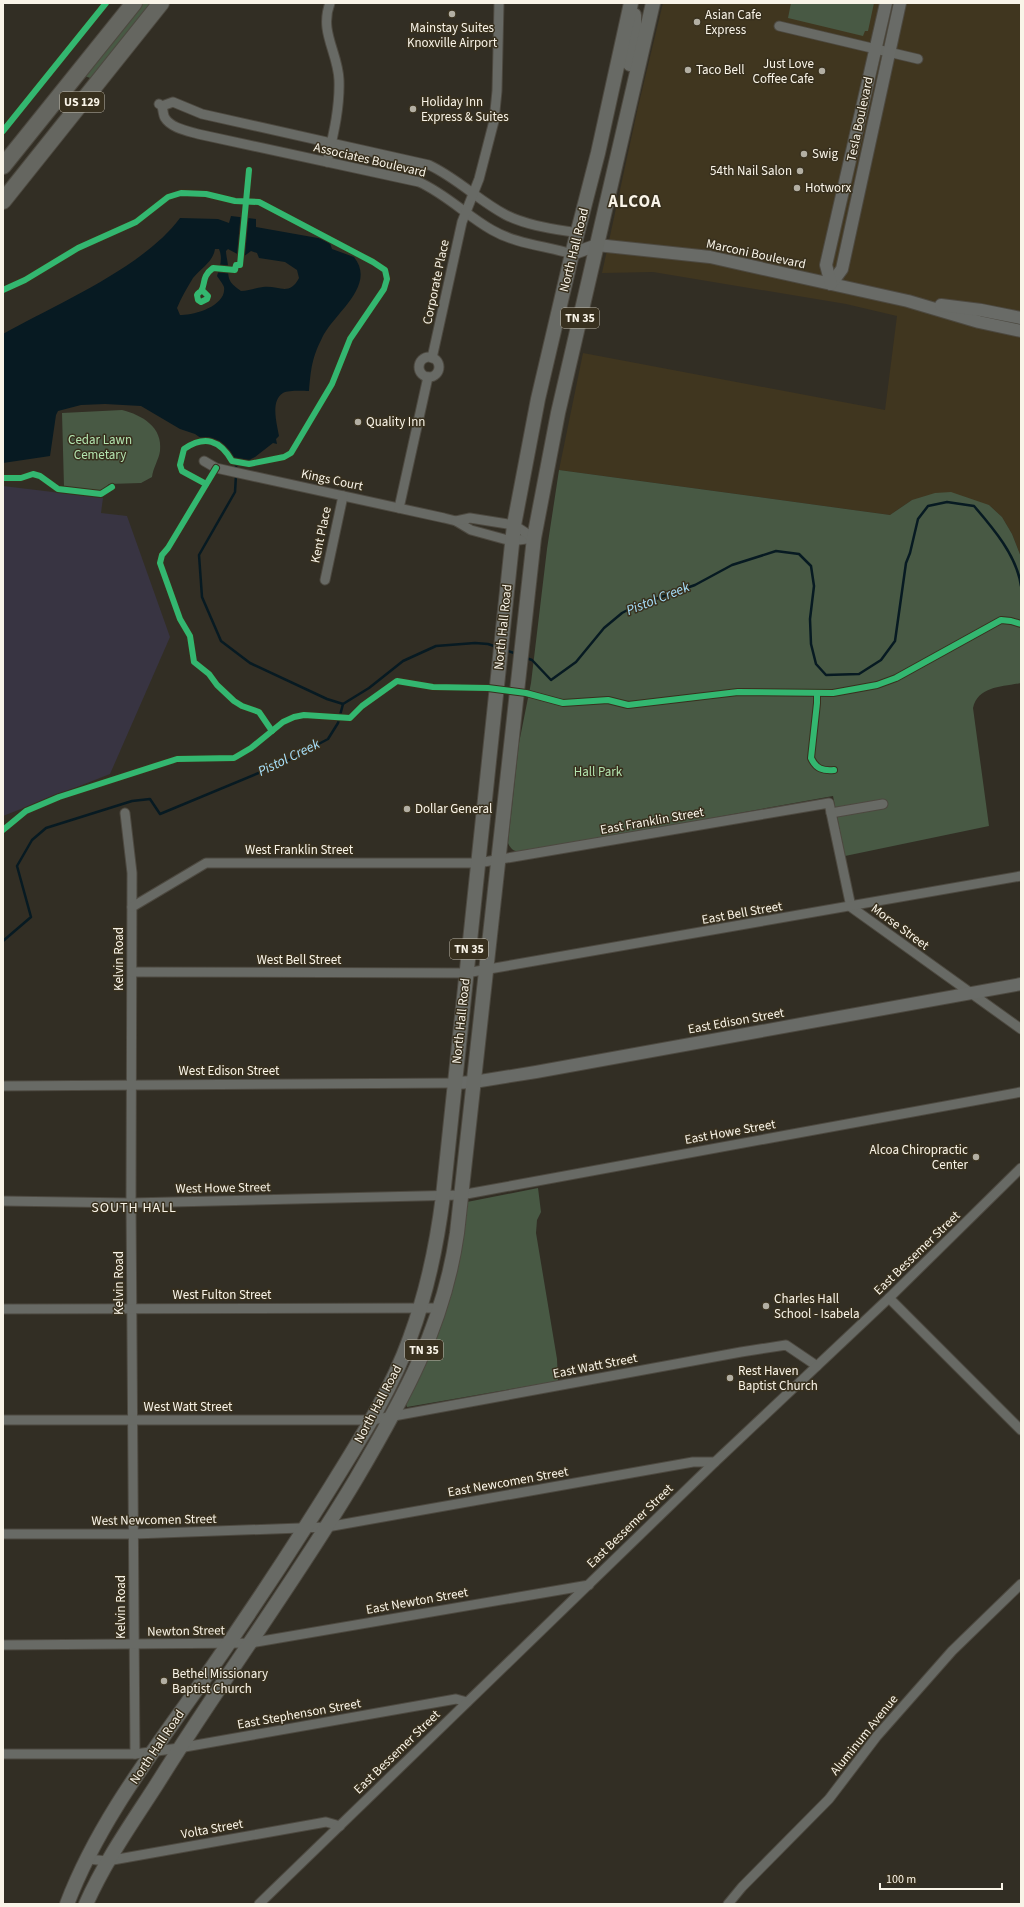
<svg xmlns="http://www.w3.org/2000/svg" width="1024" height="1907" font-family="'Source Sans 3',sans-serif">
<rect width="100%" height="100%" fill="#322e24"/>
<path fill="#40361f" d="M663,3H1021V557L1012,534L1002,517L989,505L912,500L890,515L559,470L583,353L885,410L897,316L846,304L653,272L602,273L638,107Z"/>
<path fill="#383442" d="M3,486L103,498L101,513L127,516L170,637L110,774L3,816Z"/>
<g fill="#485944">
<path d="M141,3H153L93,79L82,75Z"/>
<path d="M791,3H874L868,31H865L863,36L788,18Z"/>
<path d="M122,410C142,415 163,427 160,451C159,459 153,468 152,477L141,483L109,484L102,491L64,487L62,413Z"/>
<path d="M559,470L890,515L912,500L935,493L951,492L989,505L1002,517L1012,534L1021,557V683C1002,687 978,686 973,708L989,826L845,856L833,796L523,852C515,852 511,850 508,843L519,743L531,683L547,549Z"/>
<path d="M538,1188L541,1212L537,1220L536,1233L557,1359L558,1381L407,1407L406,1404L445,1314L450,1299L449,1296L467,1202Z"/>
</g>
<path fill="#071a22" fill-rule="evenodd" d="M231,216L256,219V227L329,240L332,249L354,257C377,286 334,313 322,338C312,358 311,368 309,391C302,391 289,390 283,393C270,401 277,424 279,436L276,439L277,444L273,443L255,457L251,459L249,464L232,461L221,446L213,441H205L195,434L180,429L141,406L105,404L81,405L58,411L56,415L50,456L3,463V334C57,304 144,267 180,218L218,219L229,223ZM215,249H219C223,258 220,267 217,276C219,279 223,284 224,287C227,306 193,316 180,315L177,308C181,298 187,288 193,278C201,268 213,262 215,249ZM228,249L243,257L251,251L257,253L259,258L285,262L297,270L299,278C289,297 279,285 263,287C255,288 249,291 241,291C230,283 228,281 228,267C228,262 226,256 226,251Z"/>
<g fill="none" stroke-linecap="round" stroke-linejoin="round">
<g stroke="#071a22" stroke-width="2.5">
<path d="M236,470V460"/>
<path d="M236,475L235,492L199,555L202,597L221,641L250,663L327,699L343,704"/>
<path d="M505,650L517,654"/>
<path d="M526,658L532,660L551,680L576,662L604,628L622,613L633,607L695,585L732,565L776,551L799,554L811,566L814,586L810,619L811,644L816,664L826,675L859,674L881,660L895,641L906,563L910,553L918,519L928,506L947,502L974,506C993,528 1017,556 1021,586"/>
<path d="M3,941L31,917L17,866L32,840L46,828L132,801L150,799L160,814L285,762L328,739L338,723L343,704L369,688L403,661L436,646L475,643L488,644L497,647"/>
</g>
<defs>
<g id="street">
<path d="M779,26L918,59"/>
<path d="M159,104L162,106L173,102L202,114L429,165C457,178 479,201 506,215C528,226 555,229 578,233"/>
<path d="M162,106C163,109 163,115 165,118C171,128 188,131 198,134L419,182C446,194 467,216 492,230C516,244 546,246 572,254"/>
<path d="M327,162C333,136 340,108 339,80C338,52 319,32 330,3"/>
<circle cx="429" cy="367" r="10"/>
<path d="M432,358L462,222L479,179L494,121L497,91L499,3"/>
<path d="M204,461L216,468L444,518L456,521L471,530L511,541L534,538"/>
<path d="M399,508L428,377"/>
<path d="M456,521L470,518L514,525L534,538"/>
<path d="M325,580L343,496"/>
<path d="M125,813L132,873L131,1203L135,1754"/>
<path d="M831,813L883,804"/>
<path d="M132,907L206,863H478L829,803L851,907L1021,1029"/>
<path d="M132,972L466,973L1021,876"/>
<path d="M3,1086L455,1083"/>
<path d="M3,1201L131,1203L461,1195L1021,1092"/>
<path d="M889,1298L1021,1430"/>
<path d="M3,1309L440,1308"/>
<path d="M3,1420H372L741,1352L786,1345L817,1366"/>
<path d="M3,1534H134L327,1527L693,1462H715"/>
<path d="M3,1645L250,1643L589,1585"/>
<path d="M3,1754H135L179,1748L456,1699L467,1702"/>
<path d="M88,1859L107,1861L326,1822L340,1826"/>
<path d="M259,1904L715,1462L889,1298L1021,1168"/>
<path d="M728,1904L742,1887L829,1799L877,1736L952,1651L1021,1584"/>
</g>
<g id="secondary">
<path d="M572,254L597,245L710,257L908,301L979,322L1021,331"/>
<path d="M831,284L842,269L900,3"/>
<path d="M831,284L826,265L886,3"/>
<path d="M941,305L981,310L1021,318"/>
<path d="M455,1083L474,1082L536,1072L1021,984"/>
</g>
<g id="primary">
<path d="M630,64L634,35V15"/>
<path d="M67,1904C97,1825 149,1757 197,1689C244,1622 289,1554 332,1485C361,1438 391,1391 410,1338C427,1292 437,1244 443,1196L514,525L538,399L572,254L598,153L631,3"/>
<path d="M86,1904C105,1861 132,1823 157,1784C221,1681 294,1583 356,1479C403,1399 444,1326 457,1233L534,538L558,413L653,3"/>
</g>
<g id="highway">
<path d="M3,166L134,3"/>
<path d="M3,201L161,3"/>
</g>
</defs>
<use href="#street" stroke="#4d4940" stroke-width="11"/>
<use href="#secondary" stroke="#4d4940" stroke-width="14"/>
<use href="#primary" stroke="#4d4940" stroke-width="16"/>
<use href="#highway" stroke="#4d4940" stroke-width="18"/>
<use href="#street" stroke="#686a65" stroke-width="9"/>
<use href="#secondary" stroke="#696b67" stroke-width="12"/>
<use href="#primary" stroke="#686a65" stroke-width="14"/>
<use href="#highway" stroke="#656660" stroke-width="16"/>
<defs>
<g id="cycleway">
<path d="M3,131L106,3"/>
<path d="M3,290L25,280L78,248L136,222L168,197L181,193L206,194L235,201L259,202L373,262L385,270L387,279L384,289L350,339L332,384L291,453L284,457L249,464L232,461C220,440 205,435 184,449L180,465L182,471L206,484"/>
<path d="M202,290L208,296L207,299L201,302L198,300L197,295C198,293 200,292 201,291C206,284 201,277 213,268L235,270L236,265H240L249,170"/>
<path d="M216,468L168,548L162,555L160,563L180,619L190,636L194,662L209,674L217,685L234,701L242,706L259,712L272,731"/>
<path d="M3,478H21L33,474L40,476L58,489L101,494L112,487"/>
<path d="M817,694V703L811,758C816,769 823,771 834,770"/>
<path d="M3,830L26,811L59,797L177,759L234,758L251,748L283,722L294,717L304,715L350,718L362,706L397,681L433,687L488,688L526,693L563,703L608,700L628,705L738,692L833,693L877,685L896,678L1001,620L1011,621L1021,624"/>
</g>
</defs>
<use href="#cycleway" stroke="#38301e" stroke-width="8"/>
<use href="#cycleway" stroke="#33b770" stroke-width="6"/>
</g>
<g fill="#b3afa3" stroke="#38301e" stroke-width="1.5">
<circle cx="452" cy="14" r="4"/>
<circle cx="697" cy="22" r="4"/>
<circle cx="688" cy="70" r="4"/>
<circle cx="822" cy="71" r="4"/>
<circle cx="413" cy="109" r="4"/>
<circle cx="804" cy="154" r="4"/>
<circle cx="800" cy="171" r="4"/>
<circle cx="797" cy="188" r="4"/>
<circle cx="358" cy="422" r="4"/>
<circle cx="407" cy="809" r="4"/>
<circle cx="976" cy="1157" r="4"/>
<circle cx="766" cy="1306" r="4"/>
<circle cx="730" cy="1378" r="4"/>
<circle cx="164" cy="1681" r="4"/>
</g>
<g text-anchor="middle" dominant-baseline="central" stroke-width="3" stroke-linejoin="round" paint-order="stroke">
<g fill="#38301e" stroke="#bfb9ab" stroke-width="1">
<rect x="60" y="92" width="44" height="20" rx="3"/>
<rect x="561" y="308" width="38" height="20" rx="3"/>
<rect x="450" y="939" width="38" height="20" rx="3"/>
<rect x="405" y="1340" width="38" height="20" rx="3"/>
</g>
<g font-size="12" font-weight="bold" fill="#f9f4e8">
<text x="82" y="102">US 129</text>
<text x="580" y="318">TN 35</text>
<text x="469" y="949">TN 35</text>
<text x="424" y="1350">TN 35</text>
</g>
<g font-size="13" fill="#f9f4e8" stroke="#38301e" text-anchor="start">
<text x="705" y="15">Asian Cafe<tspan x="705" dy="15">Express</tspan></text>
<text x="452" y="28" text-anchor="middle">Mainstay Suites<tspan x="452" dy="15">Knoxville Airport</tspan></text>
<text x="814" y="64" text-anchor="end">Just Love<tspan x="814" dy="15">Coffee Cafe</tspan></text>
<text x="696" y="70">Taco Bell</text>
<text x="421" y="102">Holiday Inn<tspan x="421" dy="15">Express &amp; Suites</tspan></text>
<text x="812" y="154">Swig</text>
<text x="792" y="171" text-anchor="end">54th Nail Salon</text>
<text x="805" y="188">Hotworx</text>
<text x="366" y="422">Quality Inn</text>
<text x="415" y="809">Dollar General</text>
<text x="968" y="1150" text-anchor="end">Alcoa Chiropractic<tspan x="968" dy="15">Center</tspan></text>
<text x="774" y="1299">Charles Hall<tspan x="774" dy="15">School - Isabela</tspan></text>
<text x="738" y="1371">Rest Haven<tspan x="738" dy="15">Baptist Church</tspan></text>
<text x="172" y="1674">Bethel Missionary<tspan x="172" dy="15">Baptist Church</tspan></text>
</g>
<g font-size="13" fill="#f9f4e8" stroke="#38301e">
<text transform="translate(860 119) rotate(-78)">Tesla Boulevard</text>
<text transform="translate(370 160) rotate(13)">Associates Boulevard</text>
<text transform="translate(574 250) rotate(-76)">North Hall Road</text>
<text transform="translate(756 254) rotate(12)">Marconi Boulevard</text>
<text transform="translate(436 282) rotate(-78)">Corporate Place</text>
<text transform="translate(332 480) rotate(12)">Kings Court</text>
<text transform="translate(321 535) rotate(-78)">Kent Place</text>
<text transform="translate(503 627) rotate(-84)">North Hall Road</text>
<text transform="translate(652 821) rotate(-10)">East Franklin Street</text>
<text x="299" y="850">West Franklin Street</text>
<text transform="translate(742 913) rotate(-10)">East Bell Street</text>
<text transform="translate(900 927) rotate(36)">Morse Street</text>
<text transform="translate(119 959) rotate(-90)">Kelvin Road</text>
<text x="299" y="960">West Bell Street</text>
<text transform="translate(461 1021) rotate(-84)">North Hall Road</text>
<text transform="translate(736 1021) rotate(-10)">East Edison Street</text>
<text x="229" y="1071">West Edison Street</text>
<text transform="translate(730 1132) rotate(-10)">East Howe Street</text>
<text transform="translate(223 1188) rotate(-1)">West Howe Street</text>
<text transform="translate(917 1253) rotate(-44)">East Bessemer Street</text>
<text transform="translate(119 1283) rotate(-90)">Kelvin Road</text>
<text x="222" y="1295">West Fulton Street</text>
<text transform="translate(595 1366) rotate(-11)">East Watt Street</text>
<text transform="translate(378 1404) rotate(-62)">North Hall Road</text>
<text x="188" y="1407">West Watt Street</text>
<text transform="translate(508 1482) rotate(-10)">East Newcomen Street</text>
<text transform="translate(154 1520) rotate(-1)">West Newcomen Street</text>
<text transform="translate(630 1526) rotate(-44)">East Bessemer Street</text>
<text transform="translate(417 1601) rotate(-10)">East Newton Street</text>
<text transform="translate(121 1607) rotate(-90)">Kelvin Road</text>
<text transform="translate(186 1631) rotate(-1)">Newton Street</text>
<text transform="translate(299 1714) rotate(-10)">East Stephenson Street</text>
<text transform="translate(864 1735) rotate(-51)">Aluminum Avenue</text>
<text transform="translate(157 1747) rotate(-56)">North Hall Road</text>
<text transform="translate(397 1752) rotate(-44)">East Bessemer Street</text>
<text transform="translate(212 1829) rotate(-10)">Volta Street</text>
</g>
<g font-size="13" fill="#b3e4af" stroke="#38301e">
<text x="100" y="440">Cedar Lawn<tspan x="100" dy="15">Cemetary</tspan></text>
<text x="598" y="772">Hall Park</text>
</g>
<g font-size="14" font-style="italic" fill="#a7e0fc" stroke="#38301e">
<text transform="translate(658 599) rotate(-22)">Pistol Creek</text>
<text transform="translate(289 758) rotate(-26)">Pistol Creek</text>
</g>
<g font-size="14" letter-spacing="1" fill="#f9f4e8" stroke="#38301e">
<text x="134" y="1208">SOUTH HALL</text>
</g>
<g font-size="17" font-weight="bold" letter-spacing="1" fill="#f9f4e8" stroke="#38301e">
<text x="635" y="202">ALCOA</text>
</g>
</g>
<rect width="1024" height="1907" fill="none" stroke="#f9f4e8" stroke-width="8"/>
<path d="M880 1883v6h122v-6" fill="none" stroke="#f9f4e8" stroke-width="2"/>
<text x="886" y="1883" font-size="12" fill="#f9f4e8" stroke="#38301e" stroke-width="3" paint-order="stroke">100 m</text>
</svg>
